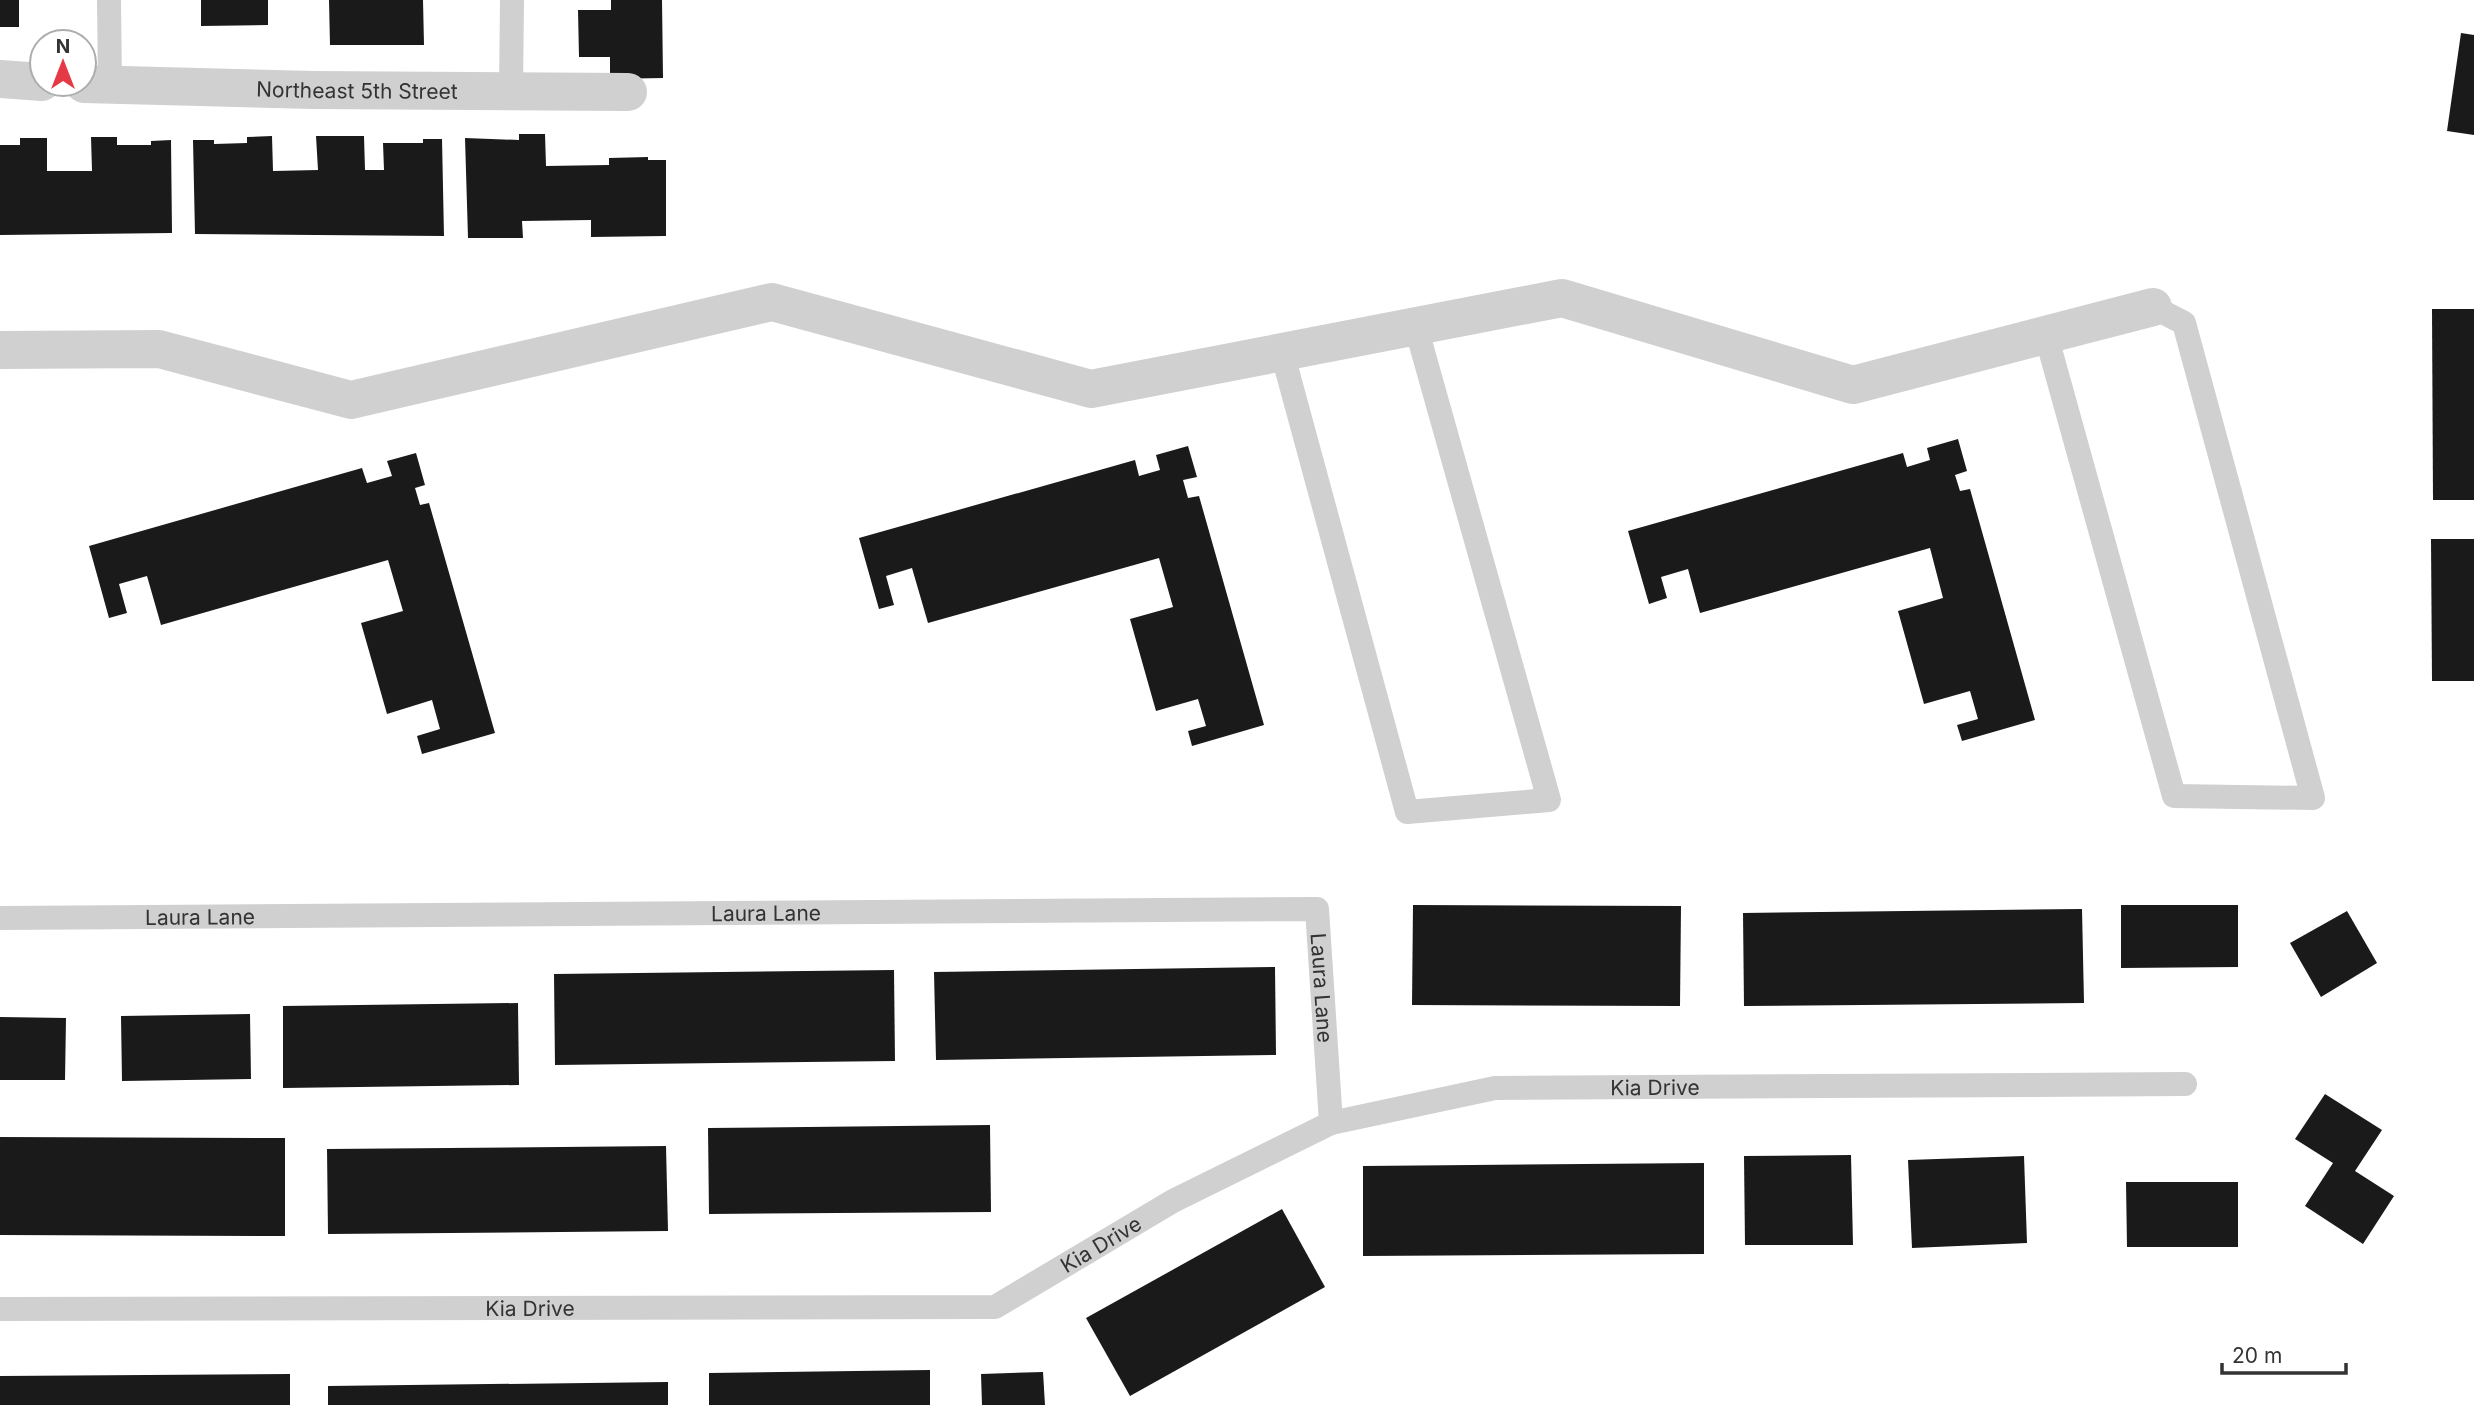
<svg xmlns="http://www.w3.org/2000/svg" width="2474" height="1405" font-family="Inter,sans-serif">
<rect width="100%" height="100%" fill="#fff"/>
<g fill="#1a1a1a">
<rect x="0" y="0" width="19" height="27"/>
<path d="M201,0H268V25L201,26Z"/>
<path d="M329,0H423L424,45H330Z"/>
<path d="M611,0H662L663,78L610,79V57H579L578,10H611Z"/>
<path d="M2461,33L2474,35V135L2447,131Z"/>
<path d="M519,134H545L546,166L609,165V158L648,157V160H666V236L591,237V220L522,221L523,238H468L465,138L519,140Z"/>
<path d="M272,136L273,171L318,170L316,136H364L365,170H384L383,143H423V139H442L444,236L195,234L193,140H214V144L247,143V137Z"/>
<path d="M91,137H117V145H151V141L171,140L172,233L0,235V145H20V138H47V171H92Z"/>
<path d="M2432,309H2474V500H2433Z"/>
<path d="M1958,439L1967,471L1955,475L1960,491L1970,489L2035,720L1962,741L1957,725L1978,719L1970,691L1924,704L1898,611L1943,598L1930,548L1700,613L1688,569L1661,577L1667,598L1649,604L1628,531L1903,453L1907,467L1930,460L1927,448Z"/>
<path d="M1188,446L1197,477L1183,480L1188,498L1199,496L1264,725L1192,746L1188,731L1206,726L1198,699L1156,711L1130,619L1173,607L1159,558L928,623L912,568L886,576L894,605L879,609L859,538L1135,460L1139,476L1160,470L1156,455Z"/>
<path d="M416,453L425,485L415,488L420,505L429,503L495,733L422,754L417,736L440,729L432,700L387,714L361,623L403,611L388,560L161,625L147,576L119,584L127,613L109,618L89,546L362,468L367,483L392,476L387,461Z"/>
<path d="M2431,539H2474V681H2432Z"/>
<path d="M1413,905L1681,906L1680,1006L1412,1005Z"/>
<path d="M2121,905H2238V967L2121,968Z"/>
<path d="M2082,909L2084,1003L1744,1006L1743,913Z"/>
<path d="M2347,911L2377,963L2321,997L2290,943Z"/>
<path d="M1275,967L1276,1055L936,1060L934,972Z"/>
<path d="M894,970L895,1061L555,1065L554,974Z"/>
<path d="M518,1003L519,1085L283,1088V1006Z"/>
<path d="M250,1014L251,1079L122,1081L121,1016Z"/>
<path d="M0,1017L66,1018L65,1080H0Z"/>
<path d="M2325,1094L2382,1130L2355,1171L2394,1196L2363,1244L2305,1206L2333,1163L2295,1139Z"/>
<path d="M990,1125L991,1212L709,1214L708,1128Z"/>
<path d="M0,1137L285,1138V1236L0,1235Z"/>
<path d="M666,1146L668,1231L328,1234L327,1149Z"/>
<path d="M1851,1155L1853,1245H1745L1744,1156Z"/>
<path d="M2024,1156L2027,1243L1912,1248L1908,1160Z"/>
<path d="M1704,1163V1254L1363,1256V1166Z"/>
<path d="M2126,1182H2238V1247H2127Z"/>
<path d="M1282,1209L1325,1287L1130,1396L1086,1318Z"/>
<path d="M930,1370V1405H709V1373Z"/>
<path d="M1043,1372L1045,1405H982L981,1374Z"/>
<path d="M290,1374V1405H0V1376Z"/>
<path d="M668,1382V1405H328V1386Z"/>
</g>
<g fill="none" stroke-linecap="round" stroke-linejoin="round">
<g stroke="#d0d0d0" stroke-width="24">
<path d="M109,0L110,85"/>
<path d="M511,91L512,0"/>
<path d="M2046,335L2174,796L2313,798L2184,323L2153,307"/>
<path d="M1282,352L1407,812L1549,800L1416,327"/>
<path id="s1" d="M0,918L1317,909L1331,1123"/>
<path id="s2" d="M0,1309L995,1307L1173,1201L1331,1123L1495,1088L2185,1084"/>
</g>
<g stroke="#d0d0d0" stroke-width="38">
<path d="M0,79L42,82"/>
<path id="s3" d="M84,84L314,90L628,92"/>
<path d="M0,350L159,349L351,400L772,302L1091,389L1562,298L1853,385L2153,307"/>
</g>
</g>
<g text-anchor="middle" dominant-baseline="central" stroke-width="7" stroke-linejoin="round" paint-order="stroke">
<g font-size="21" fill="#333" stroke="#fff">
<text stroke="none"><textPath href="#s3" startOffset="273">Northeast 5th Street</textPath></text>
<text stroke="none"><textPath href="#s1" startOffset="766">Laura Lane</textPath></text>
<text stroke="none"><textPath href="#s1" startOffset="200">Laura Lane</textPath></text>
<text stroke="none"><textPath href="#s1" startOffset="1396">Laura Lane</textPath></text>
<text stroke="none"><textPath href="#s2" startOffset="1706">Kia Drive</textPath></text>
<text stroke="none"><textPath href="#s2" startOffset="1118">Kia Drive</textPath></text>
<text stroke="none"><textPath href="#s2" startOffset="530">Kia Drive</textPath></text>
</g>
</g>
<g transform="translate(63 63)"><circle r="33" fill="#ffffff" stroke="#adadad" stroke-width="2"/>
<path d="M0-5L12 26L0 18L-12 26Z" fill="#e63946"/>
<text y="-10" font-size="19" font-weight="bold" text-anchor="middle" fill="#333333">N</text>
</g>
<path d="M2222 1363v10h124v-10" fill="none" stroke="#333333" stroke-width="3.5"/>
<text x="2232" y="1363" font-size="21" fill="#333333" stroke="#ffffff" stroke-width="5" paint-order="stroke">20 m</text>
</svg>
